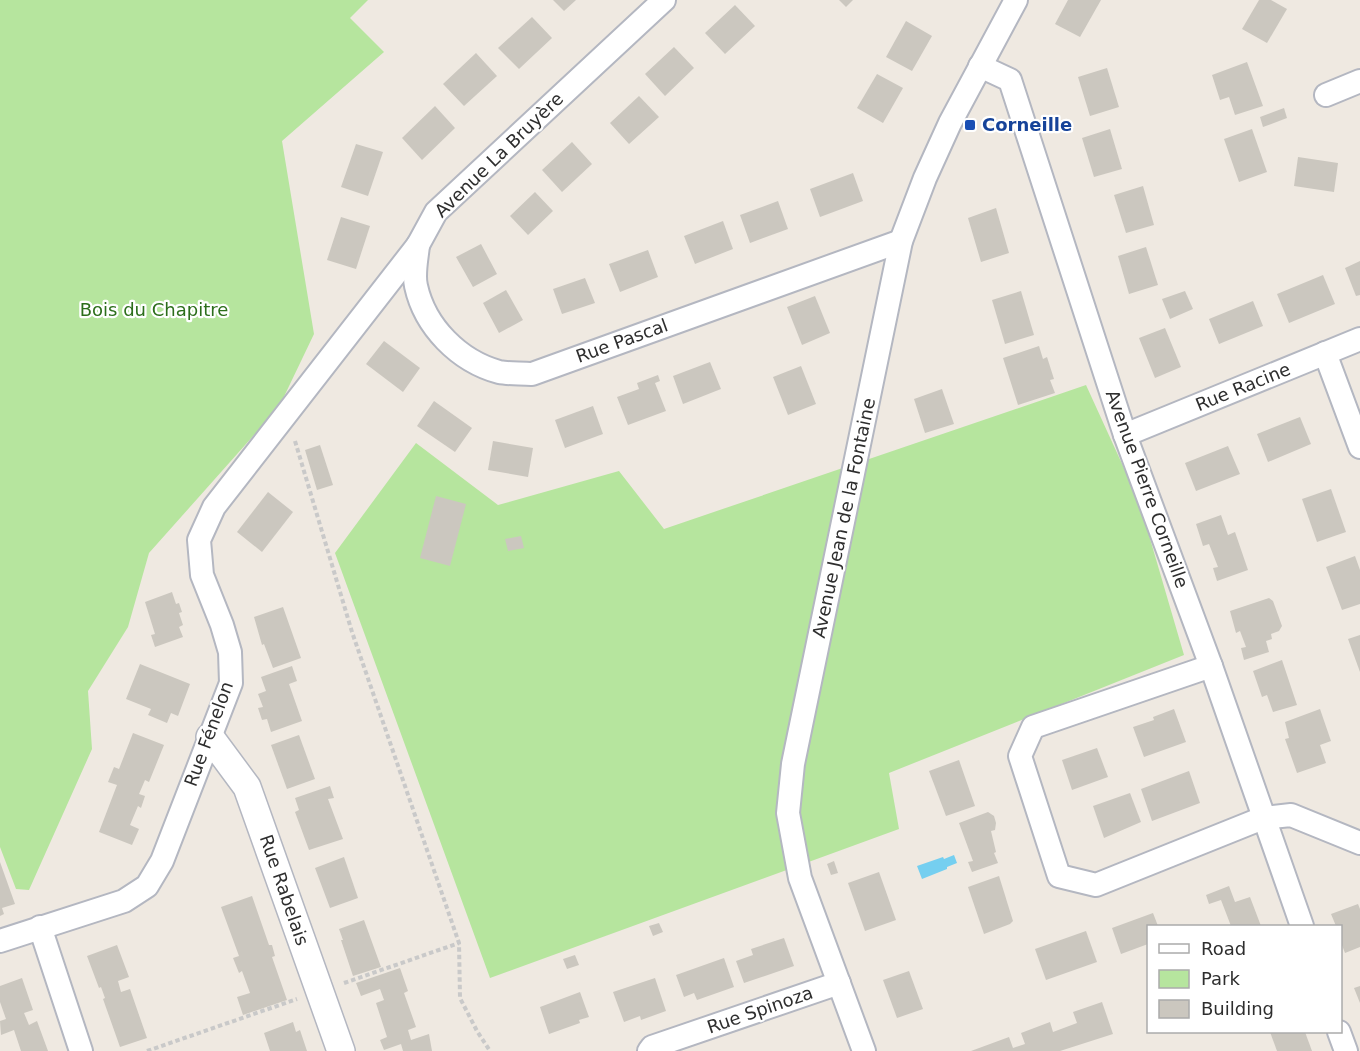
<svg xmlns="http://www.w3.org/2000/svg" width="1360" height="1051" font-family="'DejaVu Sans',sans-serif">
<style>
.green{fill:#b6e59e}
.water{fill:#75cff0}
.building{fill:#cbc7bf}
.lines{fill:none;stroke-linecap:round;stroke-linejoin:round}
.minor-casing{stroke:#b4b7c1;stroke-width:26}
.tertiary-casing{stroke:#b4b7c1;stroke-width:30}
.path{stroke:#c9c9c9;stroke-width:4;stroke-dasharray:4.5 3;stroke-linecap:butt}
.minor{stroke:#fff;stroke-width:22}
.tertiary{stroke:#fff;stroke-width:27}
.transit-dot{fill:#1a4fb4;stroke:#fff;stroke-width:2}
.labels{text-anchor:middle;stroke-width:4.5;stroke-linejoin:round;paint-order:stroke}
.transit-label{font-size:18px;font-weight:bold;fill:#164399;stroke:#fff;text-anchor:start}
.street-label{font-size:18px;fill:#2e2e2e;stroke:#fff}
.park-label{font-size:18px;fill:#2c6e1b;stroke:#fff}
</style>
<rect width="100%" height="100%" fill="#efe9e1"/>
<g class="green">
<path d="M0,0H368L350,18L384,52L282,141L314,334L279,407L149,553L128,627L88,691L92,749L29,890L16,889L0,847Z"/>
<path d="M1086,385L1139,501L1184,655L889,773L899,829L490,978L335,553L416,443L498,505L619,471L664,529Z"/>
</g>
<path class="water" d="M954,855L957,863L947,867V869L922,879L917,866L943,857L944,859Z"/>
<g class="building">
<path d="M553,0H576L564,11Z"/>
<path d="M839,0H853L846,7Z"/>
<path d="M1068,0H1101L1080,37L1055,24Z"/>
<path d="M1259,0H1271L1287,9L1267,43L1242,29Z"/>
<path d="M735,5L755,26L725,54L705,33Z"/>
<path d="M532,17L552,38L519,69L498,48Z"/>
<path d="M906,21L932,36L912,71L886,57Z"/>
<path d="M674,47L694,68L665,96L645,74Z"/>
<path d="M476,53L497,76L464,106L443,84Z"/>
<path d="M1247,62L1263,106L1235,115L1229,97L1220,100L1212,75Z"/>
<path d="M1107,68L1119,107L1090,116L1078,77Z"/>
<path d="M877,74L903,88L883,123L857,108Z"/>
<path d="M639,96L659,117L629,144L610,123Z"/>
<path d="M435,106L455,128L422,160L402,138Z"/>
<path d="M1284,108L1287,118L1263,127L1260,117Z"/>
<path d="M1110,129L1122,169L1094,177L1082,138Z"/>
<path d="M1252,129L1267,172L1239,182L1224,139Z"/>
<path d="M572,142L592,164L562,192L542,170Z"/>
<path d="M356,144L383,152L368,196L341,187Z"/>
<path d="M1298,157L1338,163L1334,192L1294,186Z"/>
<path d="M853,173L863,201L820,217L810,189Z"/>
<path d="M1143,186L1154,225L1126,233L1114,195Z"/>
<path d="M535,192L553,211L528,235L510,216Z"/>
<path d="M778,201L788,229L750,243L740,215Z"/>
<path d="M996,208L1009,253L981,262L968,218Z"/>
<path d="M341,217L370,226L356,269L327,260Z"/>
<path d="M723,221L733,249L695,264L684,236Z"/>
<path d="M481,244L497,274L473,287L456,257Z"/>
<path d="M1146,247L1158,285L1129,294L1118,256Z"/>
<path d="M648,250L658,277L620,292L609,264Z"/>
<path d="M1360,261V295L1356,296L1345,268Z"/>
<path d="M1323,275L1335,304L1289,323L1277,294Z"/>
<path d="M585,278L595,303L562,314L553,289Z"/>
<path d="M506,290L523,320L499,333L483,303Z"/>
<path d="M1021,291L1034,335L1005,344L992,300Z"/>
<path d="M1185,291L1193,309L1170,319L1162,299Z"/>
<path d="M815,296L830,333L802,345L787,307Z"/>
<path d="M1253,301L1263,326L1219,344L1209,319Z"/>
<path d="M1165,328L1181,367L1155,378L1139,338Z"/>
<path d="M384,341L420,368L403,392L366,364Z"/>
<path d="M1039,346L1043,359L1047,357L1054,379L1050,380L1055,393L1018,405L1003,358Z"/>
<path d="M710,362L721,389L683,404L673,376Z"/>
<path d="M801,366L816,404L788,415L773,377Z"/>
<path d="M658,375L660,381L655,383L666,411L628,425L617,397L639,389L637,383Z"/>
<path d="M942,389L954,424L925,433L914,399Z"/>
<path d="M434,401L472,428L455,452L417,426Z"/>
<path d="M593,406L603,434L565,448L555,420Z"/>
<path d="M1300,417L1311,444L1268,462L1257,434Z"/>
<path d="M493,441L533,448L528,477L488,470Z"/>
<path d="M320,445L333,485L317,490L305,450Z"/>
<path d="M1228,446L1240,474L1196,491L1185,463Z"/>
<path d="M1331,489L1346,532L1317,542L1302,499Z"/>
<path d="M268,492L293,512L262,552L237,532Z"/>
<path d="M436,496L466,504L450,566L420,558Z"/>
<path d="M1221,515L1228,535L1235,532L1248,570L1217,581L1213,568L1218,567L1209,544L1203,546L1196,524Z"/>
<path d="M521,536L524,548L508,551L505,539Z"/>
<path d="M1355,556L1360,570V604L1342,610L1326,567Z"/>
<path d="M172,592L176,604L179,603L182,612L179,613L183,625L179,627L183,637L155,647L151,635L155,634L145,602Z"/>
<path d="M1269,598L1273,601L1282,626L1279,631L1271,634L1272,639L1266,641L1269,652L1244,660L1241,648L1246,647L1240,631L1236,633L1230,611Z"/>
<path d="M283,607L301,658L273,668L264,644L262,645L254,617Z"/>
<path d="M1360,635V672L1348,639Z"/>
<path d="M1282,660L1297,705L1273,712L1267,695L1262,697L1253,671Z"/>
<path d="M140,664L190,684L178,716L171,713L167,723L148,715L151,709L126,699Z"/>
<path d="M292,666L297,681L289,684L302,721L271,732L267,719L262,720L258,708L263,707L258,694L266,691L261,677Z"/>
<path d="M1174,709L1186,742L1144,757L1133,727L1154,720L1153,717Z"/>
<path d="M1320,709L1331,741L1320,745L1326,763L1297,773L1285,739L1289,738L1285,722Z"/>
<path d="M133,733L164,745L149,782L145,780L139,794L145,796L141,808L138,806L130,825L139,829L132,845L99,832L117,785L108,782L114,767L119,769Z"/>
<path d="M299,735L315,779L287,789L271,745Z"/>
<path d="M1097,748L1108,777L1072,790L1062,760Z"/>
<path d="M959,760L975,806L946,816L929,771Z"/>
<path d="M1189,771L1200,803L1152,821L1141,789Z"/>
<path d="M330,786L334,798L328,799L343,839L309,850L295,812L299,810L295,798Z"/>
<path d="M1130,793L1141,822L1104,838L1093,806Z"/>
<path d="M988,812L994,816L996,823L995,830L991,831L996,852L994,853L998,863L972,872L968,862L973,861L959,823Z"/>
<path d="M344,857L358,898L330,908L315,868Z"/>
<path d="M834,861L838,873L831,875L827,864Z"/>
<path d="M0,862L15,904L2,908L4,914L0,916Z"/>
<path d="M879,872L896,920L865,931L848,883Z"/>
<path d="M999,876L1013,921L1010,924L984,934L968,887Z"/>
<path d="M1229,886L1235,902L1250,897L1261,926H1231L1221,900L1209,904L1206,895Z"/>
<path d="M252,896L269,945H272L275,956L272,957L287,1000L243,1015L237,997L250,993L242,971L239,973L233,958L239,956L221,907Z"/>
<path d="M1358,904L1360,909V947L1345,953L1340,940V926H1336L1331,914Z"/>
<path d="M1153,913L1158,926H1148V944L1121,954L1112,928Z"/>
<path d="M364,920L381,967L353,976L341,940H343L339,929Z"/>
<path d="M659,923L663,932L653,936L649,926Z"/>
<path d="M1086,931L1097,962L1046,980L1035,949Z"/>
<path d="M784,938L794,966L744,983L736,961L753,955L751,949Z"/>
<path d="M117,945L129,977L118,981L121,992L130,989L147,1038L120,1047L103,999L105,998L101,987L99,988L87,956Z"/>
<path d="M575,955L579,965L567,969L563,959Z"/>
<path d="M724,958L734,987L697,1000L694,993L684,997L676,975Z"/>
<path d="M400,968L408,991L404,993L416,1027L408,1030L411,1040L429,1034L432,1051H403L401,1044L384,1050L380,1040L387,1037L376,1003L384,1000L380,989L361,996L356,983Z"/>
<path d="M909,971L923,1009L897,1018L883,980Z"/>
<path d="M22,978L33,1010L24,1013L29,1025L37,1021L48,1051H21L14,1030L1,1035L0,1021L6,1019L0,1002V986Z"/>
<path d="M655,978L666,1011L641,1020L640,1016L624,1022L613,992Z"/>
<path d="M1360,986V1003L1354,988Z"/>
<path d="M580,992L589,1017L579,1020L580,1023L549,1034L540,1007Z"/>
<path d="M1102,1002L1113,1034L1060,1051H971L1009,1037L1013,1048L1025,1044L1021,1033L1050,1022L1053,1032L1077,1023L1073,1012Z"/>
<path d="M293,1022L296,1032L300,1030L307,1051H270L264,1033Z"/>
<path d="M1270,1032H1305L1312,1051H1277Z"/>
</g>
<g class="lines">
<g class="minor-casing">
<g id="minor">
<path d="M980,66L1010,80L1125,435L1211,666L1302,926"/>
<path d="M1326,95L1360,81"/>
<path d="M418,245C417,257 413,274 416,286C425,327 459,361 499,372C509,374 521,373 532,374L901,241"/>
<path d="M1325,353L1360,447"/>
<path d="M1125,435L1360,339"/>
<path d="M1211,666L1033,727L1020,756L1059,876L1096,885L1263,818L1291,815L1360,843"/>
<path d="M40,927L81,1051"/>
<path d="M0,941L124,901L147,886L162,861L231,683L230,652L222,625L202,575L199,540L214,507L418,245L436,212L664,0"/>
<path d="M1339,1032L1346,1051"/>
<path d="M649,1051L652,1047L839,983"/>
<path d="M864,1051L800,878L788,813L793,764L901,241L925,178L950,123L1016,0"/>
</g>
</g>
<g class="tertiary-casing">
<path id="tertiary" d="M210,737L247,787L341,1051"/>
</g>
<g class="path">
<path d="M295,441L352,632L459,943L460,998L477,1031L490,1051"/>
<path d="M344,983L459,943"/>
<path d="M147,1051L297,999"/>
</g>
<use href="#minor" class="minor"/>
<use href="#tertiary" class="tertiary"/>
</g>
<rect class="transit-dot" x="964" y="119" width="12" height="12" rx="3"/>
<g class="labels">
<g class="transit-label">
<text x="982" y="131">Corneille</text>
</g>
<g class="street-label">
<text transform="translate(499 155) rotate(-44)" y="6">Avenue La Bruyère</text>
<text transform="translate(622 341) rotate(-20)" y="6">Rue Pascal</text>
<text transform="translate(1243 387) rotate(-22)" y="6">Rue Racine</text>
<text transform="translate(1147 489) rotate(70)" y="6">Avenue Pierre Corneille</text>
<text transform="translate(844 518) rotate(-78)" y="6">Avenue Jean de la Fontaine</text>
<text transform="translate(209 734) rotate(-70)" y="6">Rue Fénelon</text>
<text transform="translate(284 890) rotate(71)" y="6">Rue Rabelais</text>
<text transform="translate(760 1010) rotate(-19)" y="6">Rue Spinoza</text>
</g>
<g class="park-label">
<text x="154" y="316">Bois du Chapitre</text>
</g>
</g>
<rect x="1147" y="925" width="195" height="108" fill="#ffffff" stroke="#ababab" stroke-width="1.5"/>
<rect x="1159" y="944" width="30" height="9" fill="#ffffff" stroke="#ababab" stroke-width="1.5"/>
<text x="1201" y="955" font-size="18" fill="#2e2e2e">Road</text>
<rect x="1159" y="970" width="30" height="18" fill="#b6e59e" stroke="#ababab" stroke-width="1.5"/>
<text x="1201" y="985" font-size="18" fill="#2e2e2e">Park</text>
<rect x="1159" y="1000" width="30" height="18" fill="#cbc7bf" stroke="#ababab" stroke-width="1.5"/>
<text x="1201" y="1015" font-size="18" fill="#2e2e2e">Building</text>
</svg>
